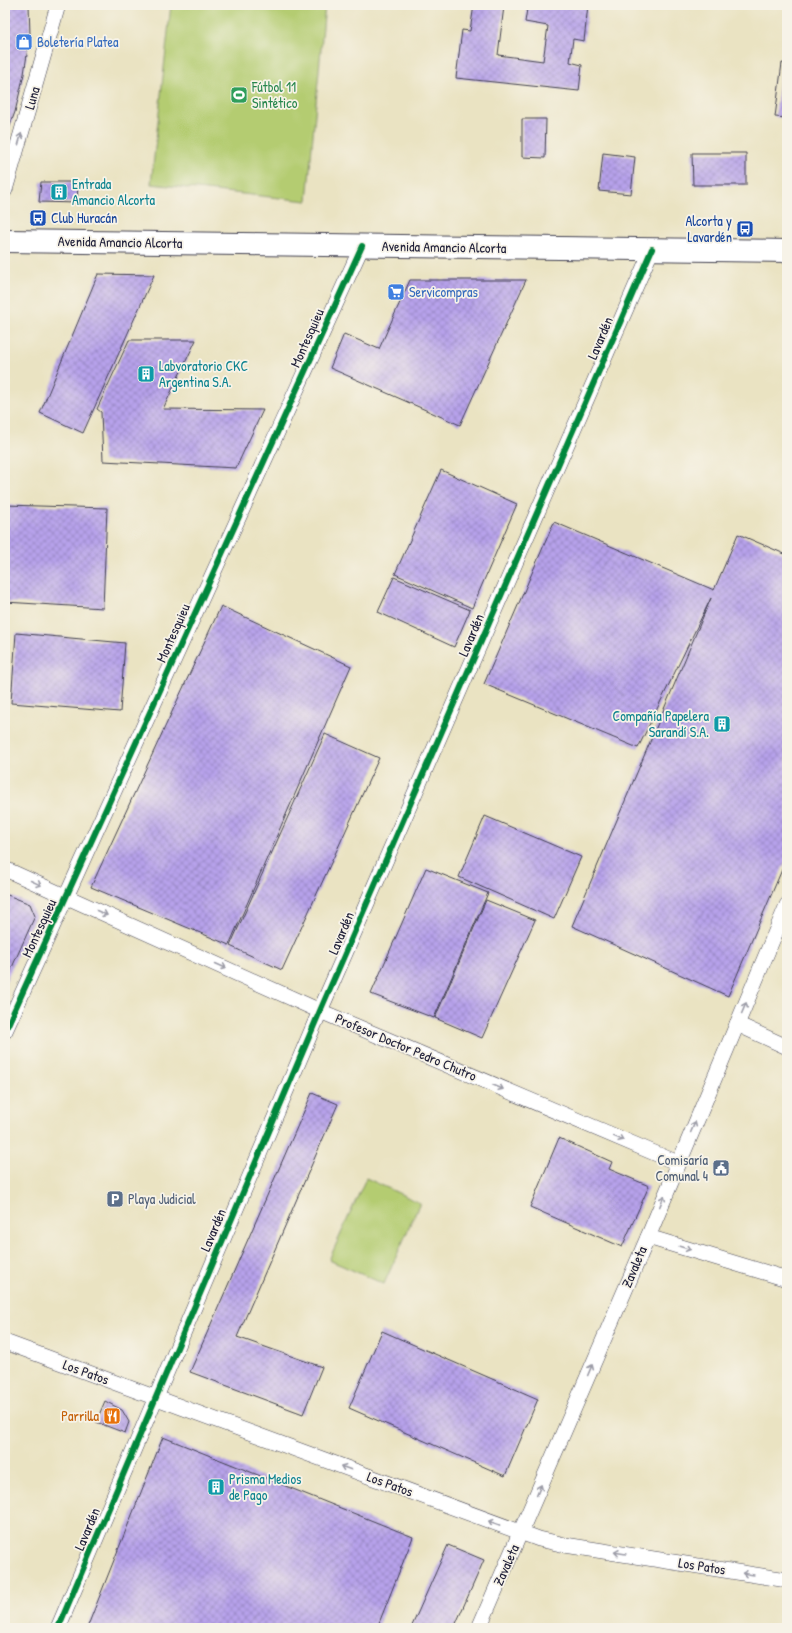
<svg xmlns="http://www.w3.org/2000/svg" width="792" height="1633" font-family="'Patrick Hand',sans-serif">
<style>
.pitch{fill:#b4cc71;stroke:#6b7756}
.building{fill:url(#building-cross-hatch);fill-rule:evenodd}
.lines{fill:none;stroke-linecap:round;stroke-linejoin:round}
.street-casing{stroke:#403f4f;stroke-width:16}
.secondary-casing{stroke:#403f4f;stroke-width:24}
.street{stroke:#fff;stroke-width:15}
.secondary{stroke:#fff;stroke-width:22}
.cycleway-casing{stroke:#f7f3e8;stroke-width:8}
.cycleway{stroke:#00873e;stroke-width:6}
.oneway{stroke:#9c9ca7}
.labels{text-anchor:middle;stroke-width:3.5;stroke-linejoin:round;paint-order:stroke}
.shop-label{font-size:14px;fill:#366cbe;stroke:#f7f3e8;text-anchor:start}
.leisure-label{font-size:14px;fill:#27864d;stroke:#f7f3e8;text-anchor:start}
.street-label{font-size:14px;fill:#22223b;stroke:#f7f3e8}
.culture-label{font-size:14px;fill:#0d838f;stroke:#f7f3e8;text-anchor:start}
.transit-label{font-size:14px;fill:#164399;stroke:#f7f3e8;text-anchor:start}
.service-label{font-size:14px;fill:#4e5e75;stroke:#f7f3e8;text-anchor:end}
.food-label{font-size:14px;fill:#c56008;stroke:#f7f3e8;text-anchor:end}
</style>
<defs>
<pattern id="building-cross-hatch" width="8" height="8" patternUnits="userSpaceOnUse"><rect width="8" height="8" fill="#b7a2eb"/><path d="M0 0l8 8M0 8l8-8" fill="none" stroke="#9484c0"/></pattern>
</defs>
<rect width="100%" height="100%" fill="#f7f3e8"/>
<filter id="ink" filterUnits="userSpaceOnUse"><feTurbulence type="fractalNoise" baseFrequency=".025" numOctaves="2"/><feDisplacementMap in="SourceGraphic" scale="8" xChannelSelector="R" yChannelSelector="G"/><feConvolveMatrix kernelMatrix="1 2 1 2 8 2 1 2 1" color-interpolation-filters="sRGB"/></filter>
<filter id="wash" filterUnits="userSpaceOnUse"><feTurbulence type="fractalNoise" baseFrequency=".012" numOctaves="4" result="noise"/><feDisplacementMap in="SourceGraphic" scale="16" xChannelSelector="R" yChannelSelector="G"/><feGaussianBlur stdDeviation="0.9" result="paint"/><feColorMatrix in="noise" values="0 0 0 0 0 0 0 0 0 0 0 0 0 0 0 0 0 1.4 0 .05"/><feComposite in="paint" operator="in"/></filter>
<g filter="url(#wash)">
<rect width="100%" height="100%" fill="#eae3c2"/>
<g class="pitch">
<path d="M171,5H325L307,201L151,184Z"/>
<path d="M366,1178L420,1203L384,1284L329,1260Z"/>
</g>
<g id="blocks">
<g class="building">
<path d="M5,5H29L30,35L24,74L15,112L5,139Z"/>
<path d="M474,5H588L584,41L573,39L570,62L582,65L579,91L456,78L462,30L470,31ZM504,6L527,9L525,22L548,26L543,61L498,55Z"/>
<path d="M782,63L787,64V118L775,117Z"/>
<path d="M522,119H546L545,158L522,157Z"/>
<path d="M603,153L635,157L631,194L599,191Z"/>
<path d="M692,153H746V185H693Z"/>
<path d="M41,182H78L77,203L39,202Z"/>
<path d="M98,274L154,275L83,433L40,413Z"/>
<path d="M410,280H526L460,425L330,368L344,334L379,349Z"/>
<path d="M129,340H196L163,409L263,410L236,468L103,461L101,412L97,409Z"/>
<path d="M441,470L517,504L472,608L395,574Z"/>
<path d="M5,505L107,508L103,608L5,602Z"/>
<path d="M554,522L714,590L738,534L787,555V858L728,996L572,926L711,598L638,748L484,684Z"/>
<path d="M394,577L470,610L454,647L378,612Z"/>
<path d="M221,606L351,666L229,945L91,887Z"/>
<path d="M16,633L125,643L120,712L11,703Z"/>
<path d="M325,734L379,758L282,970L230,946Z"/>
<path d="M485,816L581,857L554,919L459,877Z"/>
<path d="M426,868L488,893L434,1018L371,994Z"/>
<path d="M5,894L30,904L35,916L5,983Z"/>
<path d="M486,900L535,920L482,1038L435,1018Z"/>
<path d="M312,1093L338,1104L237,1337L322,1367L303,1414L190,1372Z"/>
<path d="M559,1138L612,1162L609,1169L649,1186L622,1247L530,1207Z"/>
<path d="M382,1331L538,1399L505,1476L349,1408Z"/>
<path d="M105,1401L122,1410L129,1422L125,1433L96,1422Z"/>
<path d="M163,1437L413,1537L377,1628H87Z"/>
<path d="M448,1545L484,1560L454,1628H411Z"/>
</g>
</g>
</g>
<g filter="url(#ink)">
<use href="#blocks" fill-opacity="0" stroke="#403f4f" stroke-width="1"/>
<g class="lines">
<g class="street-casing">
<g id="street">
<path d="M5,190L58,5"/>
<path d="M5,869L320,1011L678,1163"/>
<path d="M737,1024L787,1047"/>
<path d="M5,1031L362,246"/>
<path d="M648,1237L787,1279"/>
<path d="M5,1342L539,1539L565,1545L787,1580"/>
<path d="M58,1628L320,1011L652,249"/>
<path d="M479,1628L648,1237L787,905"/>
</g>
</g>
<g class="secondary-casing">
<path id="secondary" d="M5,241L787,251"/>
</g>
<use href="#street" class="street"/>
<use href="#secondary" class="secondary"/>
<g class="cycleway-casing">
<g id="cycleway">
<path d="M5,1031L362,246"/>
<path d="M58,1628L320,1011L652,249"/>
</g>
</g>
<use href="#cycleway" class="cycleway"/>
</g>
<defs><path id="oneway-shaft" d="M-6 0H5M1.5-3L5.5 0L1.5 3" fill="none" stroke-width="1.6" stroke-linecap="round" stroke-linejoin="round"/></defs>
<g class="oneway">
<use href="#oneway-shaft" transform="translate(20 139) rotate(-74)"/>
<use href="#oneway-shaft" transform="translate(36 883) rotate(25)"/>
<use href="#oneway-shaft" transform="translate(102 913) rotate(24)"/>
<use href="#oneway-shaft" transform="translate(221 966) rotate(24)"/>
<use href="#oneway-shaft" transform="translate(744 1008) rotate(-67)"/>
<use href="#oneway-shaft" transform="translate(498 1087) rotate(23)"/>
<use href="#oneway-shaft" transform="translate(693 1127) rotate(-67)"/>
<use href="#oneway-shaft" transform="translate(618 1138) rotate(23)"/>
<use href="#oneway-shaft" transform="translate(662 1201) rotate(-68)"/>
<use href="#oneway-shaft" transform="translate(685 1248) rotate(17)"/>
<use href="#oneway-shaft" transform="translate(590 1370) rotate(-67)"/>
<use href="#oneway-shaft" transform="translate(346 1468) rotate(-160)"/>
<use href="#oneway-shaft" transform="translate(539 1490) rotate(-67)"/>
<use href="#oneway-shaft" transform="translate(494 1523) rotate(-160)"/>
<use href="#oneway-shaft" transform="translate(620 1553) rotate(-171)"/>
<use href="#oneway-shaft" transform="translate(748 1574) rotate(-171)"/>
</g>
</g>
<defs>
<g id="shop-square" transform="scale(0.9)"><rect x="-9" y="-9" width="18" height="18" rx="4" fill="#3f7fe0" stroke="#f7f3e8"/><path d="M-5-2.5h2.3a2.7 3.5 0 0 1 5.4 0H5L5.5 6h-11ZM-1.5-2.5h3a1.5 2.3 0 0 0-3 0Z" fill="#fff"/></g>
<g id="stadium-square" transform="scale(0.9)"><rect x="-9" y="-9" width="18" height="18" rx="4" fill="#2e9e5b" stroke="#f7f3e8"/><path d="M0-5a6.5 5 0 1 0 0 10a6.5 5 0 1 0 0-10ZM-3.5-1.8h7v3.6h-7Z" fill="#fff"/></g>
<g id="building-square" transform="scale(0.9)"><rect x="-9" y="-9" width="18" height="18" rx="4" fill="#0f9aa8" stroke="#f7f3e8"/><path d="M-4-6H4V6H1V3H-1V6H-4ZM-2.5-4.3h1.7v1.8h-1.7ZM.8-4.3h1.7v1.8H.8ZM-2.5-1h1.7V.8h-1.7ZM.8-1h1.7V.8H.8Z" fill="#fff"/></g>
<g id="bus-square" transform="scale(0.9)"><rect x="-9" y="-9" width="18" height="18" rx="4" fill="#1a4fb4" stroke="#f7f3e8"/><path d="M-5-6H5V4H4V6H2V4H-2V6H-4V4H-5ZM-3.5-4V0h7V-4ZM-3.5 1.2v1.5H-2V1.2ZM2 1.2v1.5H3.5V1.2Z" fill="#fff"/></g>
<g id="supermarket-square" transform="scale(0.9)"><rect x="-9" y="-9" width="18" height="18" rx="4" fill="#3f7fe0" stroke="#f7f3e8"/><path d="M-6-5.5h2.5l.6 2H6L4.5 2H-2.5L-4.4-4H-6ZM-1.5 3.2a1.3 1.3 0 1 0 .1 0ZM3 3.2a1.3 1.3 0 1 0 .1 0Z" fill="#fff"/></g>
<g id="civic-square" transform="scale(0.9)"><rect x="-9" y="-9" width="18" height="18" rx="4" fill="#5c6f8a" stroke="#f7f3e8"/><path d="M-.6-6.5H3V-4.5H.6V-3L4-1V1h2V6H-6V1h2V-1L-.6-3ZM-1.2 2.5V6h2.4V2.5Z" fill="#fff"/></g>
<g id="parking-square" transform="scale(0.9)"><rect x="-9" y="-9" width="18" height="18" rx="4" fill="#5c6f8a" stroke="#f7f3e8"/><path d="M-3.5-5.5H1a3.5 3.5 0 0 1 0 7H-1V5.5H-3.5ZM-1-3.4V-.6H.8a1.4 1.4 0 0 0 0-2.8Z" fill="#fff"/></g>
<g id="restaurant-square" transform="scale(0.9)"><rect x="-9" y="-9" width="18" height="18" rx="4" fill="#e8710a" stroke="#f7f3e8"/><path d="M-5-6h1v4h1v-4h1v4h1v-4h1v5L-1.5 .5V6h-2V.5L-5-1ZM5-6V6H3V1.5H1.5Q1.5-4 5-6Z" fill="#fff"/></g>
</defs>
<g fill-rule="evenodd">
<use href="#shop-square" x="24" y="42"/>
<use href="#stadium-square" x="239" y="95"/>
<use href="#building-square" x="59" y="192"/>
<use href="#bus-square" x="38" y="218"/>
<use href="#bus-square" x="745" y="229"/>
<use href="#supermarket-square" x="396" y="292"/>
<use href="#building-square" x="146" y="374"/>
<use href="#building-square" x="722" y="724"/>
<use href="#civic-square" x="721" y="1168"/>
<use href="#parking-square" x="115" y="1199"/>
<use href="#restaurant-square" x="112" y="1416"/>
<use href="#building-square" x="216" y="1487"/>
</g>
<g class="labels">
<g class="shop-label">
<text x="37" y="47">Boletería Platea</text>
<text x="409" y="297">Servicompras</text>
</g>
<g class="leisure-label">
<text x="252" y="92">Fútbol 11<tspan x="252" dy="16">Sintético</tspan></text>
</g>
<g class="street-label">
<text transform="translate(32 98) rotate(-74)" y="5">Luna</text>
<text transform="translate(120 242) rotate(1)" y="5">Avenida Amancio Alcorta</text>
<text transform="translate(444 247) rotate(1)" y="5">Avenida Amancio Alcorta</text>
<text transform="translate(307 338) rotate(-66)" y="5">Montesquieu</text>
<text transform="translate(600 338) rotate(-67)" y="5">Lavardén</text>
<text transform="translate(173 633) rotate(-66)" y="5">Montesquieu</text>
<text transform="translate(471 635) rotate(-67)" y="5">Lavardén</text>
<text transform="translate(39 928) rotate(-65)" y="5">Montesquieu</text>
<text transform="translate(341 933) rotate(-67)" y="5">Lavardén</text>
<text transform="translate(406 1047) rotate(23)" y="5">Profesor Doctor Pedro Chutro</text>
<text transform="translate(213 1230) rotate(-67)" y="5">Lavardén</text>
<text transform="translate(634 1267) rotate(-67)" y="5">Zavaleta</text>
<text transform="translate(86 1372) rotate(20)" y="5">Los Patos</text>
<text transform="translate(390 1484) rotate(20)" y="5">Los Patos</text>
<text transform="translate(87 1529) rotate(-67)" y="5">Lavardén</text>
<text transform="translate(506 1565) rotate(-66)" y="5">Zavaleta</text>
<text transform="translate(702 1566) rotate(9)" y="5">Los Patos</text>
</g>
<g class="culture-label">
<text x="72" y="189">Entrada<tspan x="72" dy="16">Amancio Alcorta</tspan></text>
<text x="159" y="371">Labvoratorio CKC<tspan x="159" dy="16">Argentina S.A.</tspan></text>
<text x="709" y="721" text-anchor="end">Compañía Papelera<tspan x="709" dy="16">Sarandí S.A.</tspan></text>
<text x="229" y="1484">Prisma Medios<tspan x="229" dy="16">de Pago</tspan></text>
</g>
<g class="transit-label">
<text x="51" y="223">Club Huracán</text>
<text x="732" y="226" text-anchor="end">Alcorta y<tspan x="732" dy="16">Lavardén</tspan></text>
</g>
<g class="service-label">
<text x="708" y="1165">Comisaría<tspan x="708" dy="16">Comunal 4</tspan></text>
<text x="128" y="1204" text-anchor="start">Playa Judicial</text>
</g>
<g class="food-label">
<text x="99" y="1421">Parrilla</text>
</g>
</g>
<rect width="792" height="1633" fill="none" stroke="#f7f3e8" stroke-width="20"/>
</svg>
